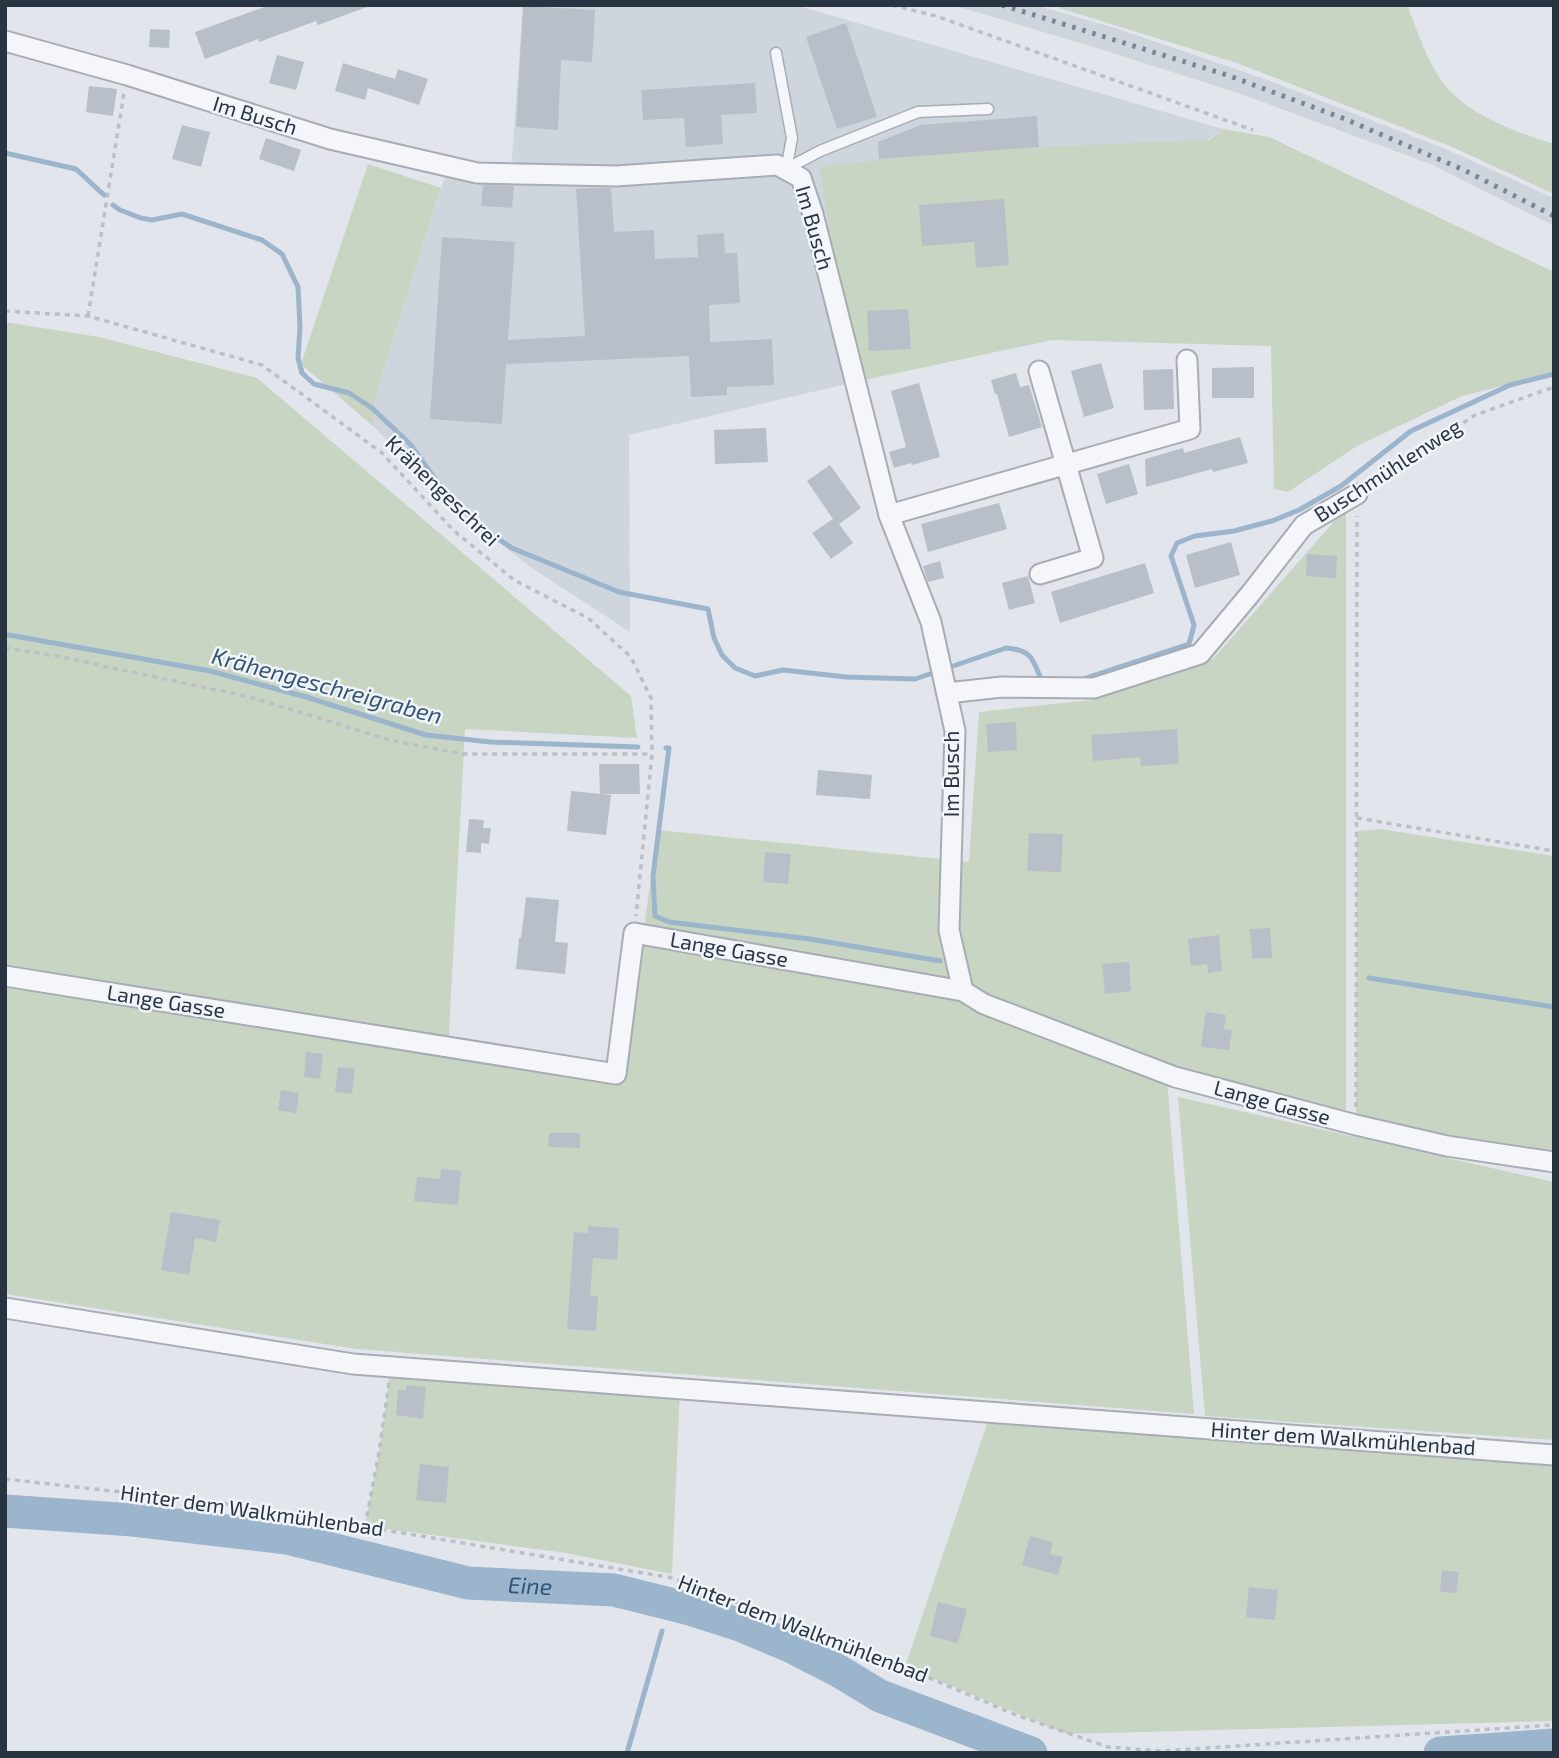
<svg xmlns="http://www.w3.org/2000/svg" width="1559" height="1758" font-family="'Exo 2',sans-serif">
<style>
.built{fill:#cfd5dd}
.green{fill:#c8d5c2}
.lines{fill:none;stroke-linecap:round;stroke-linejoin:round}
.stream{stroke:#9bb5cc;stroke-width:5}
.river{stroke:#9bb5cc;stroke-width:33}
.building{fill:#b8bfc8}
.service-casing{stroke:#a7acb5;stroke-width:13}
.minor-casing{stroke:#a7acb5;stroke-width:23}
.path{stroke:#bcc0c6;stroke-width:3.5;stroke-dasharray:5 5;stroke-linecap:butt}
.service{stroke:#f5f6f9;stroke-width:10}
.minor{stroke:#f5f6f9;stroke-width:19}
.rail{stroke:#7a8595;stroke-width:5;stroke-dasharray:3.5 7;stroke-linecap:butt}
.labels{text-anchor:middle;stroke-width:5;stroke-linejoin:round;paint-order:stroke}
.street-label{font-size:21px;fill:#293443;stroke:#f1f4f8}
.water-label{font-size:23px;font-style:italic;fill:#315479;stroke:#f1f4f8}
</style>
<rect width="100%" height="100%" fill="#e2e5eb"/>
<g class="built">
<path d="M523,5H795L1223,129L855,382L629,435L630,632L529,566L445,499L374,427L376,394L448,167L517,174L512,159Z"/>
<path d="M953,5H1035L1115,28L1265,79L1448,150L1554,198V226L1433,165L1238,93L1100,49Z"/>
</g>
<g class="green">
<path d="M1064,5H1407C1417,30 1426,58 1441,80C1463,113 1517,133 1554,144V194L1450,146L1237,63L1059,8Z"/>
<path d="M1223,129L1269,137L1554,272V373L1462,396L1357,446L1288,492L1274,489L1271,346L1052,340L855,382L819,167C949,149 1079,145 1209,140Z"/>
<path d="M368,164L441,188L376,394L374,427L301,364Z"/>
<path d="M5,322L99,337L257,378L631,696L637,738L465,729L448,1052L622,1079L658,830L969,862L979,712L1091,700L1213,659L1346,508V1113L1166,1067L1194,1414L357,1349L5,1294Z"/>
<path d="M1380,829L1554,856V1162L1356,1125L1357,831Z"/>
<path d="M1178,1097L1554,1182V1440L1205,1416Z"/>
<path d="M391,1367L680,1389L672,1574L566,1553L365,1526L378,1458Z"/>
<path d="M991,1412L1554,1455V1721L1067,1734L905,1667Z"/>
</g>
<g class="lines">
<g class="stream">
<path d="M5,153L76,169L104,195"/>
<path d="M113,205L120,210L141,218L152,220L182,214L262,240L282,254L298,287L300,327L298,358L302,373L314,384L349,393L372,408L410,444L438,483L479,526L512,548L619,592L708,609L714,638L722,655L735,668L755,676L783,670L846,677L915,679L1006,648C1034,650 1033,661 1043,684"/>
<path d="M9,635L210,671L306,697L426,735L490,742L638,747"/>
<path d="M1083,679L1189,644L1194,625L1171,556L1177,543L1195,536L1234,531L1272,521L1299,510L1341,486L1411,431L1510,385L1554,374"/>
<path d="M666,748H669L653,876L655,916L669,922L810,939L940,961"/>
<path d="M1369,978L1554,1007"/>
<path d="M627,1753L662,1631"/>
</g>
<g class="river">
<path id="s1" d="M5,1511L133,1520L287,1538L468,1583L614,1590L690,1609L740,1625L790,1646L837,1670L880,1696L1031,1753"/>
<path d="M1440,1753L1554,1745"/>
</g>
</g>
<g class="building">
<path d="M270,5H367V7L318,25L316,21L259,42L258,39L205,59L195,32Z"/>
<path d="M523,6L595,10L592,62L561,60L558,130L516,127Z"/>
<path d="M846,23L877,117L837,129L806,37Z"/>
<path d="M150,29L170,30L169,48L149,47Z"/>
<path d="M277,55L304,62L296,90L269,83Z"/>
<path d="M343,63L395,79L398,69L428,79L419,105L368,88L365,100L335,91Z"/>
<path d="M755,83L757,113L721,115L723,144L686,147L684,118L643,120L641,90Z"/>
<path d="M89,86L117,89L113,116L86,112Z"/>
<path d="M1037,116L1039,147L879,159L878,142L921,125Z"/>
<path d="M182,125L210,132L201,167L172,159Z"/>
<path d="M266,138L301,150L294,171L259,159Z"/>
<path d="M483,185L514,186L512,208L481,206Z"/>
<path d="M592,188H611L614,232L654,230L655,259L698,257L697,235L724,233L725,253H737L740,303L709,305L710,342L772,339L774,385L727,387V395L691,397L689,356L506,364L502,424L430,419L442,237L515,242L508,340L585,336L576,189Z"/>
<path d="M1004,199L1009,265L976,268L974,242L922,246L919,205Z"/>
<path d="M908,309L911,349L869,351L867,311Z"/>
<path d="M1101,363L1114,408L1084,417L1071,371Z"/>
<path d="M1254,367V398H1212V368Z"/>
<path d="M1173,369L1174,409L1144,410L1143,370Z"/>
<path d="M1016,373L1020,387L1029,385L1042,427L1009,437L997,394H995L991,380Z"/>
<path d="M919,383L940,457L912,465L911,463L894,468L889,452L906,447L891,391Z"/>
<path d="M766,428L768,462L715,464L714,430Z"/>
<path d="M1240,437L1248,463L1213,472L1212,469L1146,487L1145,459L1183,448L1184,453Z"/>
<path d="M1129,464L1138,494L1106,504L1097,474Z"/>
<path d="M830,465L861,508L839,524L853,543L831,559L812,533L833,519L807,481Z"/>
<path d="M999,503L1007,529L928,552L921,524Z"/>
<path d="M1231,542L1240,575L1195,588L1186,555Z"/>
<path d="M1307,554L1337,556L1336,578L1306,576Z"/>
<path d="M940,561L944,578L928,582L923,566Z"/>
<path d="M1145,563L1154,593L1060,623L1051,592Z"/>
<path d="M1028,576L1035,603L1009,610L1002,583Z"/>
<path d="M1016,722L1017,750L988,752L986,724Z"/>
<path d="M1177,729L1179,764L1141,766L1140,757L1093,761L1091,735Z"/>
<path d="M599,764H639L640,794H600Z"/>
<path d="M818,770L872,775L870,799L816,795Z"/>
<path d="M571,791L611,795L606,835L567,831Z"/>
<path d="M469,819L484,820L483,828H491L489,844L481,843V853L466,852Z"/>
<path d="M1029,833L1063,834L1061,872L1027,871Z"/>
<path d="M765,852L791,854L788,884L763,882Z"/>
<path d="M526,897L559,900L555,942L568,943L565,974L516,969L519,938H521Z"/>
<path d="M1270,928L1272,958L1252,959L1250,929Z"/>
<path d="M1219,935L1222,971L1208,973L1207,964L1191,966L1188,939Z"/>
<path d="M1129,962L1131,991L1105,994L1102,964Z"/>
<path d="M1206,1012L1226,1015L1224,1029L1232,1030L1229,1050L1201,1047Z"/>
<path d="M306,1052L323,1054L320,1079L304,1077Z"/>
<path d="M338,1067L355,1069L352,1094L335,1092Z"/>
<path d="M281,1090L299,1093L296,1113L278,1110Z"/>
<path d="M549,1133H580V1148L548,1147Z"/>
<path d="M441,1169L461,1171L458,1205L414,1201L417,1177L440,1179Z"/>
<path d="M171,1212L220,1220L216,1242L195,1238L189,1275L161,1270Z"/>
<path d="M588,1226L619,1228L617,1260L593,1258L590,1295L598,1296L596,1331L567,1329L574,1232L588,1233Z"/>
<path d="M406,1385L426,1387L423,1419L396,1415L398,1390H406Z"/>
<path d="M420,1464L449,1467L446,1503L416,1500Z"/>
<path d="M1030,1536L1053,1542L1050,1554L1063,1557L1058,1575L1022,1565Z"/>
<path d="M1442,1570L1459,1572L1456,1593L1440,1592Z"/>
<path d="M1249,1587L1278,1590L1275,1620L1246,1617Z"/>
<path d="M938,1602L967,1609L958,1643L930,1636Z"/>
</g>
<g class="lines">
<g class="service-casing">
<g id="service">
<path d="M776,53L792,138L786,170"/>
<path d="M786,169L820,151L918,112L988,109"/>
</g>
</g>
<g class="minor-casing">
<g id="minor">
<path d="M5,41L127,75L330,139L477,173L616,176L777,165L801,178L813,214L889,515L931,622L955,731L949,930L963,991"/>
<path d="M1039,371L1093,558L1040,574"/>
<path d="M889,515L1190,429L1187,360"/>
<path d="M947,693L1002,687L1094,688L1200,654L1251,593L1304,525L1357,494"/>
<path d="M5,976L616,1074L634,933L963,991L984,1004L1175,1077L1356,1125L1447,1146L1554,1162"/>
<path d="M5,1308L353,1364L1554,1455"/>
</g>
</g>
<g class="path">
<path d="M892,5L936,16L1253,130"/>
<path d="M5,311L88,316L262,365L382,453L453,530L514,580L588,618L631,657L651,698L652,754L636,916"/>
<path d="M88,316L124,93"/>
<path d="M1372,484L1475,415L1554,387"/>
<path d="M5,648L57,656L254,698L390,740L463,754H652"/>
<path d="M1357,818L1554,851"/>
<path d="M1356,1107L1357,516"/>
<path d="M5,1479L228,1504L673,1578L871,1653L1016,1715L1108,1747L1161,1751L1554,1725"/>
<path d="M365,1526L378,1458L389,1383"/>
</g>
<use href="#service" class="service"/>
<use href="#minor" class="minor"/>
<path class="rail" d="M1002,5L1227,75L1345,119L1464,170L1554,216"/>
</g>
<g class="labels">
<g class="street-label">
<text transform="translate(255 116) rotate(17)" y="7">Im Busch</text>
<text transform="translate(814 228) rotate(74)" y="7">Im Busch</text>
<text transform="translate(1388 471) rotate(-33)" y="7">Buschmühlenweg</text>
<text transform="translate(442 491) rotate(44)" y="7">Krähengeschrei</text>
<text transform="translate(952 774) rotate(-90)" y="7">Im Busch</text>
<text transform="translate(729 950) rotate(10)" y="7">Lange Gasse</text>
<text transform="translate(166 1002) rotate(9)" y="7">Lange Gasse</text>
<text transform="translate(1272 1103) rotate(15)" y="7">Lange Gasse</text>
<text transform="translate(1343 1439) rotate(4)" y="7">Hinter dem Walkmühlenbad</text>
<text transform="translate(252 1511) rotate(8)" y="7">Hinter dem Walkmühlenbad</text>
<text transform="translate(803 1629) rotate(21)" y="7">Hinter dem Walkmühlenbad</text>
</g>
<g class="water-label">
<text transform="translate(327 686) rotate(15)" y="8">Krähengeschreigraben</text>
<text dy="8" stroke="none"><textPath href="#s1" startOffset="532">Eine</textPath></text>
</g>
</g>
<rect width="1559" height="1758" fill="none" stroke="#293443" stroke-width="14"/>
</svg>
